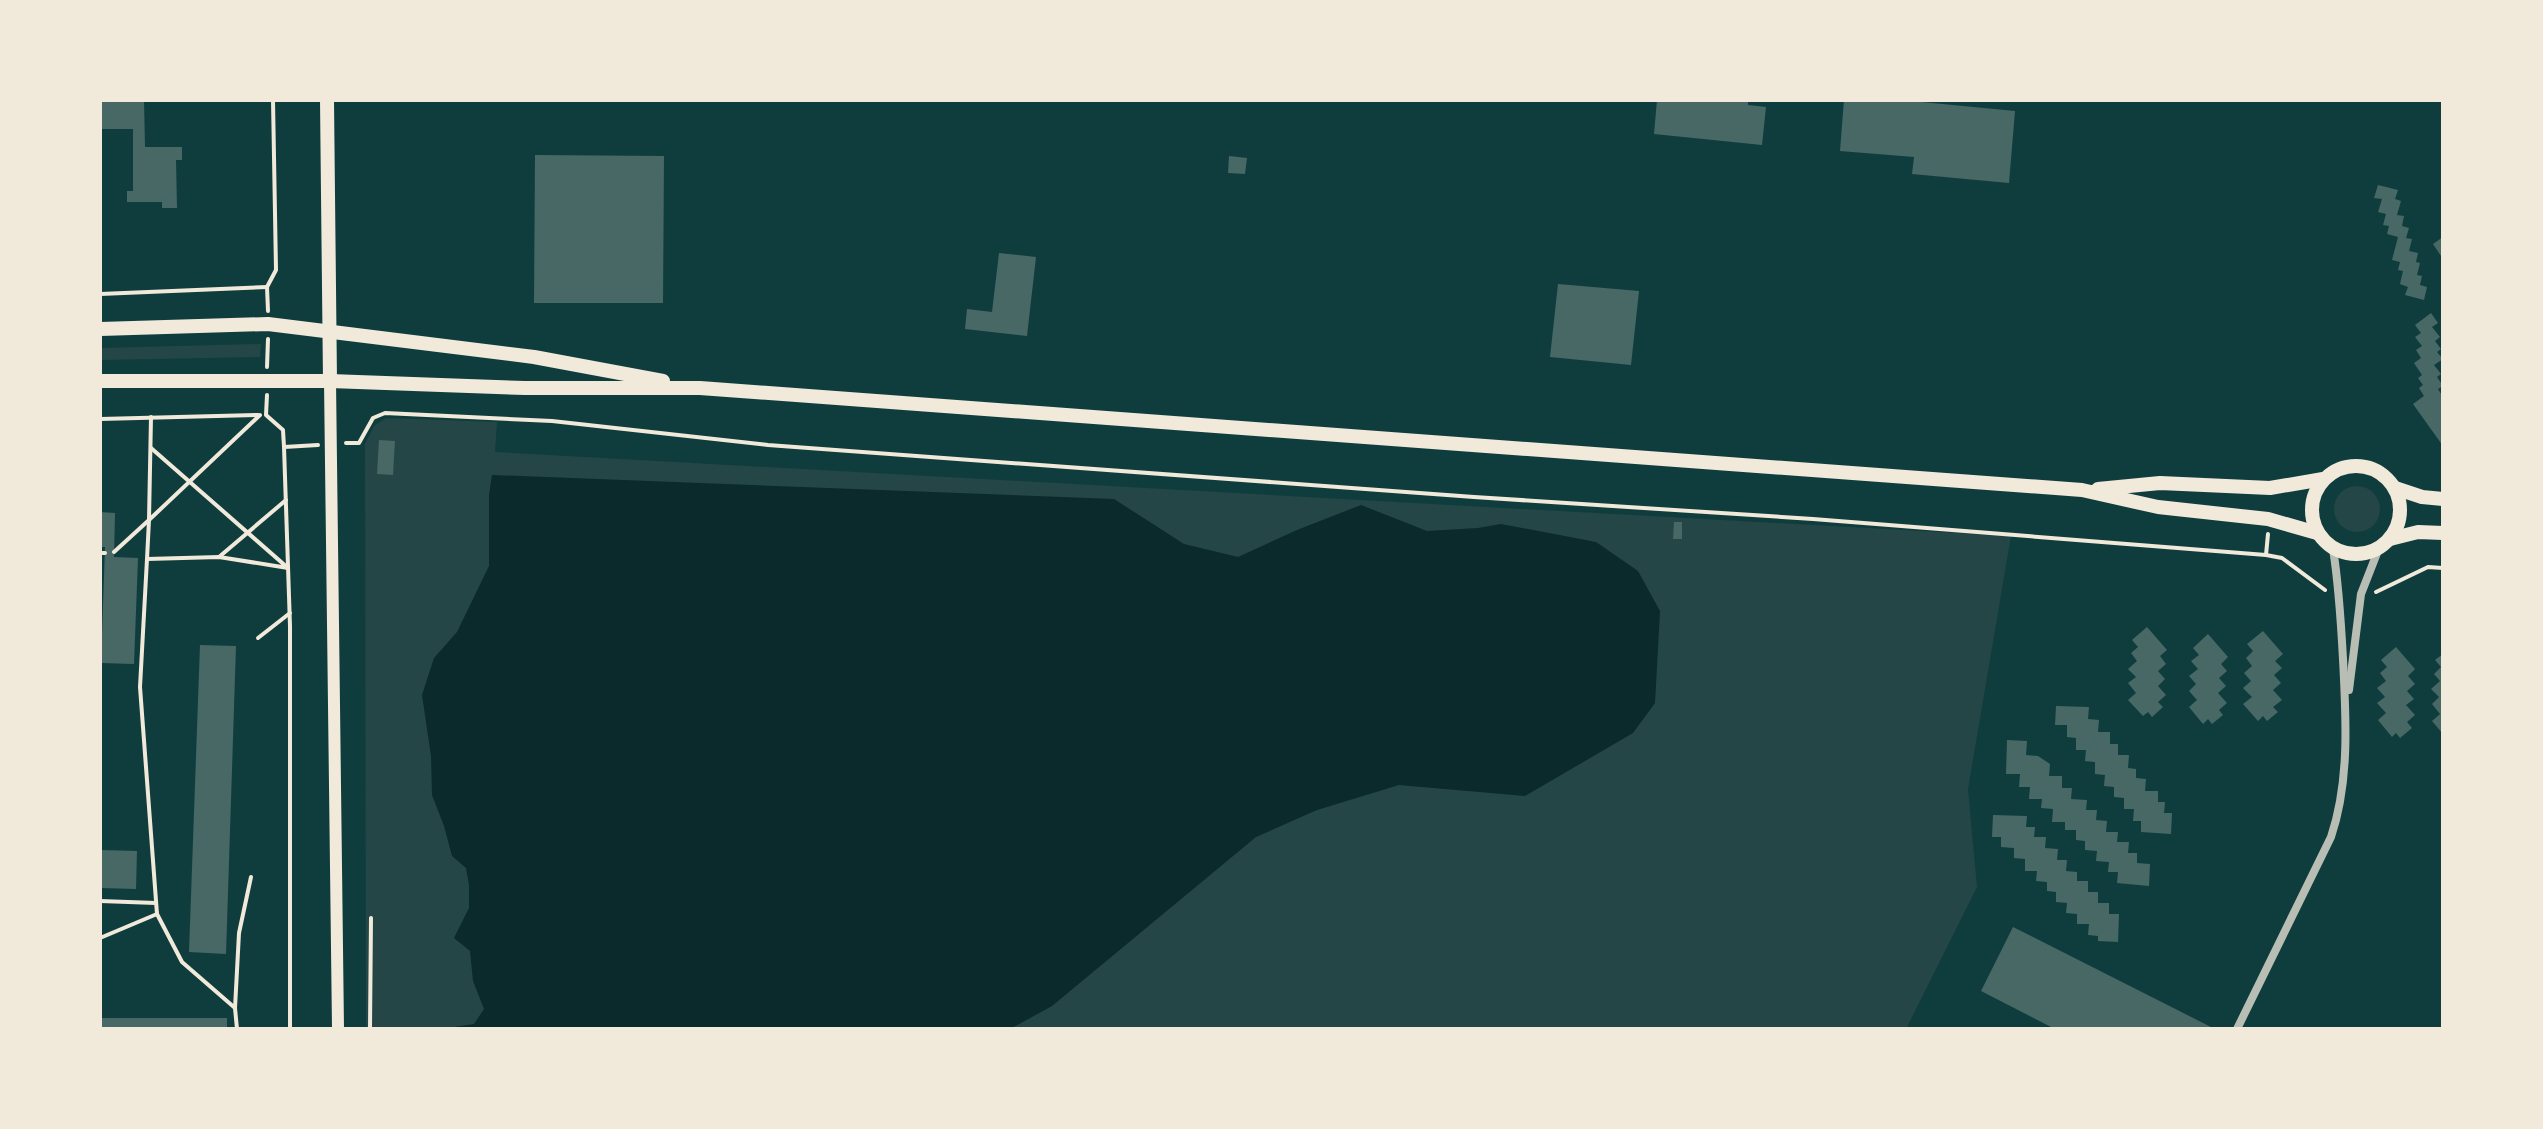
<svg xmlns="http://www.w3.org/2000/svg" width="2543" height="1129" font-family="'DejaVu Sans',sans-serif">
<style>
.green{fill:#244646}
.water{fill:#0a2a2b}
.building{fill:#486865}
.lines{fill:none;stroke-linecap:round;stroke-linejoin:round}
.path{stroke:#f1e9da;stroke-width:4}
.minor{stroke:#b8beb3;stroke-width:8}
.secondary{stroke:#f1e9da;stroke-width:12}
.primary{stroke:#f1e9da;stroke-width:14}
</style>
<rect width="100%" height="100%" fill="#0f3d3e"/>
<g class="green">
<path d="M261,344L260,357L100,360V348Z"/>
<path d="M386,418L497,422L495,452L2011,536L1968,789L1977,887L1906,1029H366L365,444L374,426Z"/>
<circle cx="2357" cy="509" r="23"/>
</g>
<path class="water" d="M492,475L1114,499L1184,544L1238,557L1297,530L1361,505L1427,531L1478,528L1501,524L1596,542L1638,571L1660,611L1655,703L1633,733L1525,796L1399,785L1317,810L1256,837L1052,1006L1010,1029H441L474,1024L484,1009L473,981L470,951L454,938L469,908V885L466,868L452,856L444,826L432,795L431,756L422,695L434,658L457,632L489,566V495Z"/>
<g class="building">
<path d="M102,100H144L145,147H182V160H176L177,208H162V202H127V191H133V129H100Z"/>
<path d="M1657,100H1748V105L1766,107L1762,145L1654,134Z"/>
<path d="M1844,100H1901L2015,111L2009,183L1912,174L1914,157L1840,151Z"/>
<path d="M535,155L664,156L663,303H534Z"/>
<path d="M1229,156L1247,158L1245,174L1228,173Z"/>
<path d="M2378,185L2398,190L2395,199L2401,201L2397,215L2404,216L2402,226L2409,228L2406,238L2412,239L2409,251L2418,253L2416,262L2420,263L2417,275L2422,276L2420,285L2427,287L2424,300L2405,295L2408,287L2400,284L2403,271L2398,270L2400,262L2392,260L2398,237L2387,234L2389,226L2383,225L2386,214L2378,212L2382,199L2374,198Z"/>
<path d="M2443,237V259L2433,244Z"/>
<path d="M999,253L1036,257L1027,336L965,329L967,309L992,312Z"/>
<path d="M1558,284L1639,291L1631,365L1550,357Z"/>
<path d="M2431,313L2438,323L2432,327L2440,337L2435,341L2441,349L2437,352L2443,359L2434,365L2441,374L2437,377L2443,386L2438,389L2443,397V446L2413,404L2424,396L2419,388L2423,385L2418,378L2422,375L2414,363L2421,358L2416,350L2422,346L2415,337L2421,333L2415,325Z"/>
<path d="M379,440L395,441L393,475L377,474Z"/>
<path d="M100,512L115,513L114,557L138,558L134,664L101,663L105,547H100Z"/>
<path d="M1674,522H1682V539H1673Z"/>
<path d="M2147,627L2167,650L2160,656L2166,664L2158,671L2165,679L2158,686L2166,695L2158,702L2163,707L2152,717L2148,712L2143,716L2128,700L2136,693L2128,683L2136,677L2128,669L2137,661L2131,653L2138,647L2132,640Z"/>
<path d="M2263,631L2283,654L2275,661L2282,668L2274,675L2281,683L2273,690L2282,700L2273,707L2278,712L2267,721L2263,716L2258,721L2243,704L2252,697L2243,688L2251,681L2244,673L2252,666L2246,658L2253,651L2247,644Z"/>
<path d="M2208,634L2228,657L2221,664L2227,671L2219,678L2226,686L2218,693L2227,703L2219,710L2223,715L2212,724L2208,719L2203,724L2189,707L2197,700L2189,691L2196,684L2189,676L2198,669L2191,661L2199,655L2193,648Z"/>
<path d="M200,645L236,646L226,954L189,952Z"/>
<path d="M2396,647L2415,669L2408,676L2415,684L2407,691L2414,699L2406,705L2415,715L2407,722L2412,728L2400,738L2396,733L2392,737L2378,720L2386,713L2377,703L2385,697L2377,688L2386,681L2380,673L2387,667L2381,660Z"/>
<path d="M2443,654V734L2432,721L2440,714L2432,704L2439,697L2431,689L2440,681L2434,674L2441,667L2435,660Z"/>
<path d="M2056,706L2089,707L2088,719L2099,720L2098,732H2110V744H2118V755H2129L2128,768L2136,769V778L2146,779L2145,791H2158V802H2165L2164,813H2172L2171,834L2141,832V821H2133L2134,809H2124V798L2114,797V787L2104,786L2105,775L2095,774V762L2085,761L2086,750H2076V738L2067,737V725H2055Z"/>
<path d="M2007,740L2027,741L2026,755L2038,756L2050,764L2049,776H2062V788H2072L2071,799L2087,800L2086,810H2097L2096,820L2107,821L2106,832H2118L2117,842H2129L2128,853H2137V863L2150,864L2149,886L2117,883L2118,872H2108L2109,862L2096,861L2097,851L2085,850V841L2076,840V830H2065V822H2052L2053,809L2041,808L2042,799H2029L2030,787H2019L2020,774H2006Z"/>
<path d="M1993,815L2027,816L2026,827H2035L2034,837H2046L2045,848L2058,849L2057,860H2067L2066,871L2077,872V881H2088V892H2098V903H2109V914H2119L2118,942L2098,941V936L2088,935L2089,924H2077V914L2066,913L2067,903L2056,902V892L2047,891V882L2036,881L2037,871H2025V859L2014,858V848L2001,847V837H1992Z"/>
<path d="M100,850L137,851L136,889L100,888Z"/>
<path d="M2013,927L2215,1029H2055L1981,991Z"/>
<rect x="100" y="1018" width="127" height="11"/>
</g>
<g class="lines">
<g class="path">
<path d="M100,294L267,287"/>
<path d="M268,311L267,287L276,270L273,100"/>
<path d="M267,367L268,339"/>
<path d="M267,395L266,415L283,430L284,447L290,626V1029"/>
<path d="M100,419L258,415"/>
<path d="M346,443H359L373,418L385,413L552,421L768,445L1474,497L1813,519L2266,555L2282,558L2325,590"/>
<path d="M284,447L318,445"/>
<path d="M151,448L288,568L219,557L147,559L149,520L260,415"/>
<path d="M114,552L149,520L151,417"/>
<path d="M100,553H105"/>
<path d="M2266,555L2268,534"/>
<path d="M219,557L286,500"/>
<path d="M147,559L140,687L157,914L182,962L235,1008L237,1029"/>
<path d="M2376,592L2428,567L2443,568"/>
<path d="M258,638L290,613"/>
<path d="M100,901L156,903"/>
<path d="M100,938L157,914"/>
<path d="M235,1008L239,933L251,877"/>
<path d="M370,1029L371,918"/>
</g>
<g class="minor">
<path d="M2349,690L2361,594L2379,548"/>
<path d="M2237,1029L2331,837C2350,781 2346,717 2343,659C2341,622 2339,586 2333,549"/>
</g>
<path class="secondary" d="M330,381L338,1029"/>
<g class="primary">
<path d="M327,100L330,381"/>
<path d="M100,329L268,324L534,357L663,381"/>
<path d="M100,381H330L525,388H700L2082,490L2158,507L2268,519L2317,533"/>
<circle cx="2356" cy="510" r="44"/>
<path d="M2395,488L2422,497L2443,499"/>
<path d="M2098,489L2160,483L2270,488L2323,479"/>
<path d="M2390,539L2418,532L2443,533"/>
</g>
</g>
<rect width="2543" height="1129" fill="none" stroke="#f1e9da" stroke-width="204"/>
</svg>
